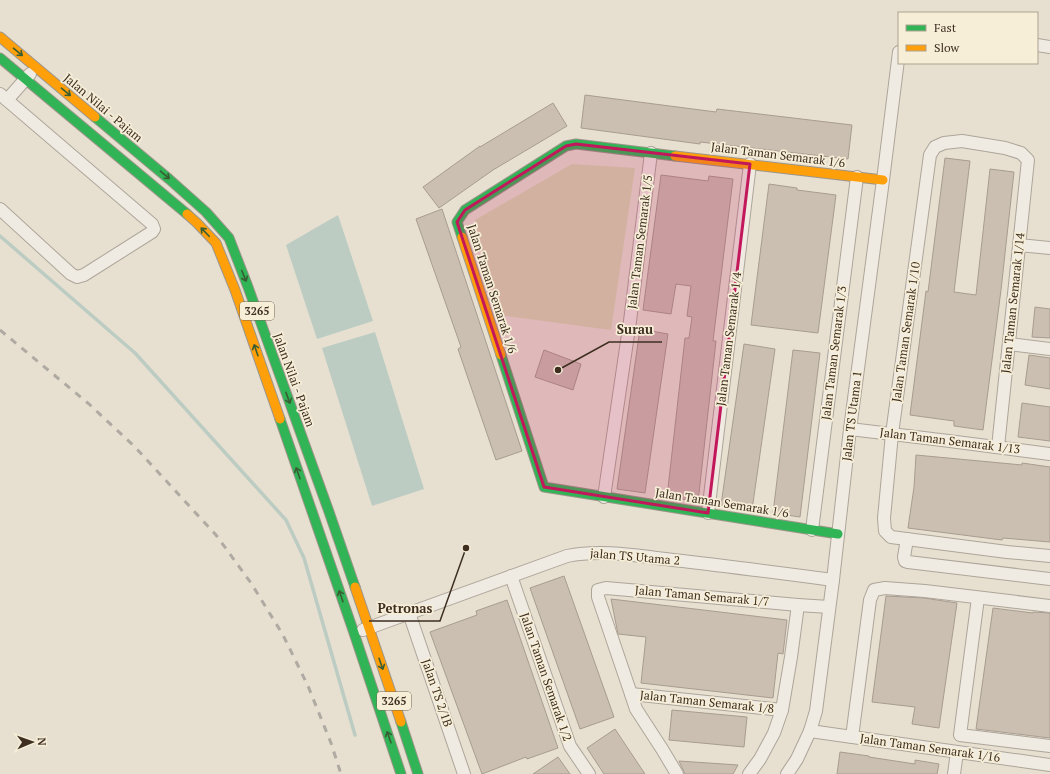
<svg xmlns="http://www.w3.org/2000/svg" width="1050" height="774" font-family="'PT Serif',serif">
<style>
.green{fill:#d6d7b3}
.water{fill:#bcccc2}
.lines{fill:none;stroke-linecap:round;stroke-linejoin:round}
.stream{stroke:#bcccc2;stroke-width:3.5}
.building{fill:#cbbfb2;stroke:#a89c90}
.street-casing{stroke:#ada599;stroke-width:14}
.fast-casing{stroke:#9c958a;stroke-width:11}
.slow-casing{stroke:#9c958a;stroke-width:11}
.street{stroke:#efebe3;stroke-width:12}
.fast{stroke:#30b455;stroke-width:9}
.slow{stroke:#ff9f0a;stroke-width:9}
.rail{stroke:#afaaa2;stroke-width:3;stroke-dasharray:7 7;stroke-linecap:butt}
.oneway{stroke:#385d33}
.marked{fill:#c2185b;fill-opacity:0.2;stroke:#c2185b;stroke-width:3;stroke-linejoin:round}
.labels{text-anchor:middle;stroke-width:3.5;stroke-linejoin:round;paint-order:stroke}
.shield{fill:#f7eed8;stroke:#756857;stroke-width:1}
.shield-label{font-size:11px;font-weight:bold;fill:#3d2e20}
.street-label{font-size:12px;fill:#3d2e20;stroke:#f7eed8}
.leader{fill:none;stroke:#3d2e20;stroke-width:1.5}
.callout-dot{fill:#3d2e20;stroke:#f7eed8;stroke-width:1.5}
.callout-label{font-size:13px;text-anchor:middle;font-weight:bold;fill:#3d2e20;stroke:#f7eed8;stroke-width:3.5;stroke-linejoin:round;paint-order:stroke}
</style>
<rect width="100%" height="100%" fill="#e7e0d1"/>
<path class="green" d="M572,164L635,168L611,330L499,315L475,220Z"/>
<g class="water">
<path d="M338,215L373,321L317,339L286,245Z"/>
<path d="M375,332L424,489L372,506L322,348Z"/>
</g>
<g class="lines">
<path class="stream" d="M0,236L135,353L286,520L304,558L355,735"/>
</g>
<g class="building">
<path d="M585,95L716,112L717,109L852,125L848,159L700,142V144L581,128Z"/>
<path d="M553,103L567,126L493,170L439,208L423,187L480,146V147Z"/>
<path d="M945,158L970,161L954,292L976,295L990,169L1014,172L1001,290L983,430L954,426V421L910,415L926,291L928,292Z"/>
<path d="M661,175L708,181L709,176L733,179L713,341H716L698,502L667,497L685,338H689L692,317L687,316L691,286L676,284L671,314L643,310Z"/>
<path d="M769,184L797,188V190L836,195L818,333L751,325Z"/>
<path d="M442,209L522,451L496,460L458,349L461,347L416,219Z"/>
<path d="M1035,307L1050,309V338L1032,337Z"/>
<path d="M640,329L668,334L645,493L617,489Z"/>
<path d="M744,344L775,349L752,510L721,505Z"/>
<path d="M544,350L581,364L573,390L535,377Z"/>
<path d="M793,350L820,353L800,517L773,513Z"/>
<path d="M1029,355L1050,358V389L1025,385Z"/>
<path d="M1022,403L1050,407V441L1018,437Z"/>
<path d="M916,455L1022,465V463L1050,467V542L1003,538L1002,540L908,528L914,487Z"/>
<path d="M564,576L614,717L580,729L530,588Z"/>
<path d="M886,596L924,598L957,603L939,728L912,724L915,707L872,702Z"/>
<path d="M611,599L787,620L783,654L778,653L773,698L641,683L646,637L618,634Z"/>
<path d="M507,600L558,748L527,759L526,757L482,774L430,632L477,615L476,611Z"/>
<path d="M993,608L1033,613V612L1050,613V738L976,729Z"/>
<path d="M672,710L747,717L744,747L669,740Z"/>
<path d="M615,729L645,774H604L587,748Z"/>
<path d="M840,752L869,756V757L915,764V760L939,764L937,774H837Z"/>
<path d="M558,757L570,774H533Z"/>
<path d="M679,761L738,765L733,774H685Z"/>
</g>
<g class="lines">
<g class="street-casing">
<g id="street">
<path d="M1037,45L1050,47"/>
<path d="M0,94L152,224L154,229L152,232L84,275L77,277L71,274L0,209"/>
<path d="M7,100L30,74"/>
<path d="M1019,245L1050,248"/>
<path d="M1009,344L1050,349"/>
<path d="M850,429C917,437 983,445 1050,454"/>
<path d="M998,447L1028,160L1021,153L1005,148L962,141L944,143L935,147L930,155L892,434L884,518L885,531L891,537L1007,552L1050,556"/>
<path d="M604,497L630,321L651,153"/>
<path d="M708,513L750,164"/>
<path d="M812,530L857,177"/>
<path d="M907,539L904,557L905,561L908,562L1050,579"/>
<path d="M511,576L570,746L589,774"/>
<path d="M978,598L960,735L1050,746"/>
<path d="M409,613L464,774"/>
<path d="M363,630L567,556C602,549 638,556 673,560C726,566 780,573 833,580"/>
<path d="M631,694L782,710"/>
<path d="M810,731L1050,765"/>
<path d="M852,737L870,600L874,590L885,588L925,591L1050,606"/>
<path d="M677,774L662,749L636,709L631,694L598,597V590L606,588L798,605L829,607"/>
<path d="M749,774L760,759L774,733L782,710L791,657L798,605"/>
<path d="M787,774L797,759L810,731L816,711L833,580L850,429L883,180L899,52"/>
<path d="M954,774L957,752"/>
</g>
</g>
<g class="fast-casing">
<g id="fast">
<path d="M0,58L187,214"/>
<path d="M95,117L169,179L206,212L229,238L248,287L328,509L355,587"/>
<path d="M462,237L457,222L465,210L566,146L576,144L675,156"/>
<path d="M501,355L544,487L838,534"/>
<path d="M280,419L354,633L401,774"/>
<path d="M401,722L418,774"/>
</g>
</g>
<g class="slow-casing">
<g id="slow">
<path d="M0,37L95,117"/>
<path d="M675,156L883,180"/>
<path d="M187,214L197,223L216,243L235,290L280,419"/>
<path d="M462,237L501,355"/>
<path d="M355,587L401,722"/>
</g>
</g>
<use href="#street" class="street"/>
<use href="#fast" class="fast"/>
<use href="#slow" class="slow"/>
<path class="rail" d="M0,330L89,404L135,447L216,535L251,583L283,635L308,686L331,743L341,774"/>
</g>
<defs><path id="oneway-shaft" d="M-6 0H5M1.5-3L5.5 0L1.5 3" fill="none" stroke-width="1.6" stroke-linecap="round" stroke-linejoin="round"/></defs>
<g class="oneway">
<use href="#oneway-shaft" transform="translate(18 52) rotate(40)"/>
<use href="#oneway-shaft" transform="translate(66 92) rotate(40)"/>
<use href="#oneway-shaft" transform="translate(165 175) rotate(40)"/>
<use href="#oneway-shaft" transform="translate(205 232) rotate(-134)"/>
<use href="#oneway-shaft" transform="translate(244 276) rotate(68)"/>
<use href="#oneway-shaft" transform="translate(256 350) rotate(-109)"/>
<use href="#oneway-shaft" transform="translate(288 398) rotate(70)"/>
<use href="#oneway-shaft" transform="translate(298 473) rotate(-109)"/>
<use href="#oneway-shaft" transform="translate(341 596) rotate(-109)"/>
<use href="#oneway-shaft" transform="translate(381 664) rotate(71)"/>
<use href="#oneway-shaft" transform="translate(389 737) rotate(-109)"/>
</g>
<path class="marked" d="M576,144L750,164L708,513L544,487L457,222L465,210L566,146Z"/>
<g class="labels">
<g class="shield">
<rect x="240" y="302" width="34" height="18" rx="3"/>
<rect x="377" y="692" width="34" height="18" rx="3"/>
</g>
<g class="shield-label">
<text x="257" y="315">3265</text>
<text x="394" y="705">3265</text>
</g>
<g class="street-label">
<text transform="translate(103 108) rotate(40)" y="4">Jalan Nilai - Pajam</text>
<text transform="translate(778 155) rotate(7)" y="4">Jalan Taman Semarak 1/6</text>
<text transform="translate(640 242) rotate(-83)" y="4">Jalan Taman Semarak 1/5</text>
<text transform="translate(492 289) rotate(72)" y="4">Jalan Taman Semarak 1/6</text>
<text transform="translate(1013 303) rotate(-84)" y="4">Jalan Taman Semarak 1/14</text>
<text transform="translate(906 332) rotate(-82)" y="4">Jalan Taman Semarak 1/10</text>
<text transform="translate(729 339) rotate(-83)" y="4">Jalan Taman Semarak 1/4</text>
<text transform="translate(834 353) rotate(-83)" y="4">Jalan Taman Semarak 1/3</text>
<text transform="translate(294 380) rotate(70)" y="4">Jalan Nilai - Pajam</text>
<text transform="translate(852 416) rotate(-83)" y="4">Jalan TS Utama 1</text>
<text transform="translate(950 441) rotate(7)" y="4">Jalan Taman Semarak 1/13</text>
<text transform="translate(722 503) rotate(9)" y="4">Jalan Taman Semarak 1/6</text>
<text transform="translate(635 557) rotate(5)" y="4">jalan TS Utama 2</text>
<text transform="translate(702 596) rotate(5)" y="4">Jalan Taman Semarak 1/7</text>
<text transform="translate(546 677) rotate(71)" y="4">Jalan Taman Semarak 1/2</text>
<text transform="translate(437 693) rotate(71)" y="4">Jalan TS 2/1B</text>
<text transform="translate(707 702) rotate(6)" y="4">Jalan Taman Semarak 1/8</text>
<text transform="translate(930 748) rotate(8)" y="4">Jalan Taman Semarak 1/16</text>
</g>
</g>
<path class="leader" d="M558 370L609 342H662M466 548L440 621H369"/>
<g class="callout-dot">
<circle cx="558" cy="370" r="4"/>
<circle cx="466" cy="548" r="4"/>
</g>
<g class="callout-label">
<text x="635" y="334">Surau</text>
<text x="405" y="613">Petronas</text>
</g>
<rect x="898" y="12" width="140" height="52" fill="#f7eed8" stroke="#ada18e"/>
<rect x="906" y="25" width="20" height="6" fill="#30b455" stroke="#ada18e"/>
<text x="934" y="32" font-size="12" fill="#3d2e20">Fast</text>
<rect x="906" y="45" width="20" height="6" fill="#ff9f0a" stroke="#ada18e"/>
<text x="934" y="52" font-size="12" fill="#3d2e20">Slow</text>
<g transform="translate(32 742) rotate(88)" stroke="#f7eed8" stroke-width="3" paint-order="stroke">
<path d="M0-3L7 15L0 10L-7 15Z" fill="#3d2e20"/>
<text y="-6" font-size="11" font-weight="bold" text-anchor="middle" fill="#3d2e20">N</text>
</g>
</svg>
